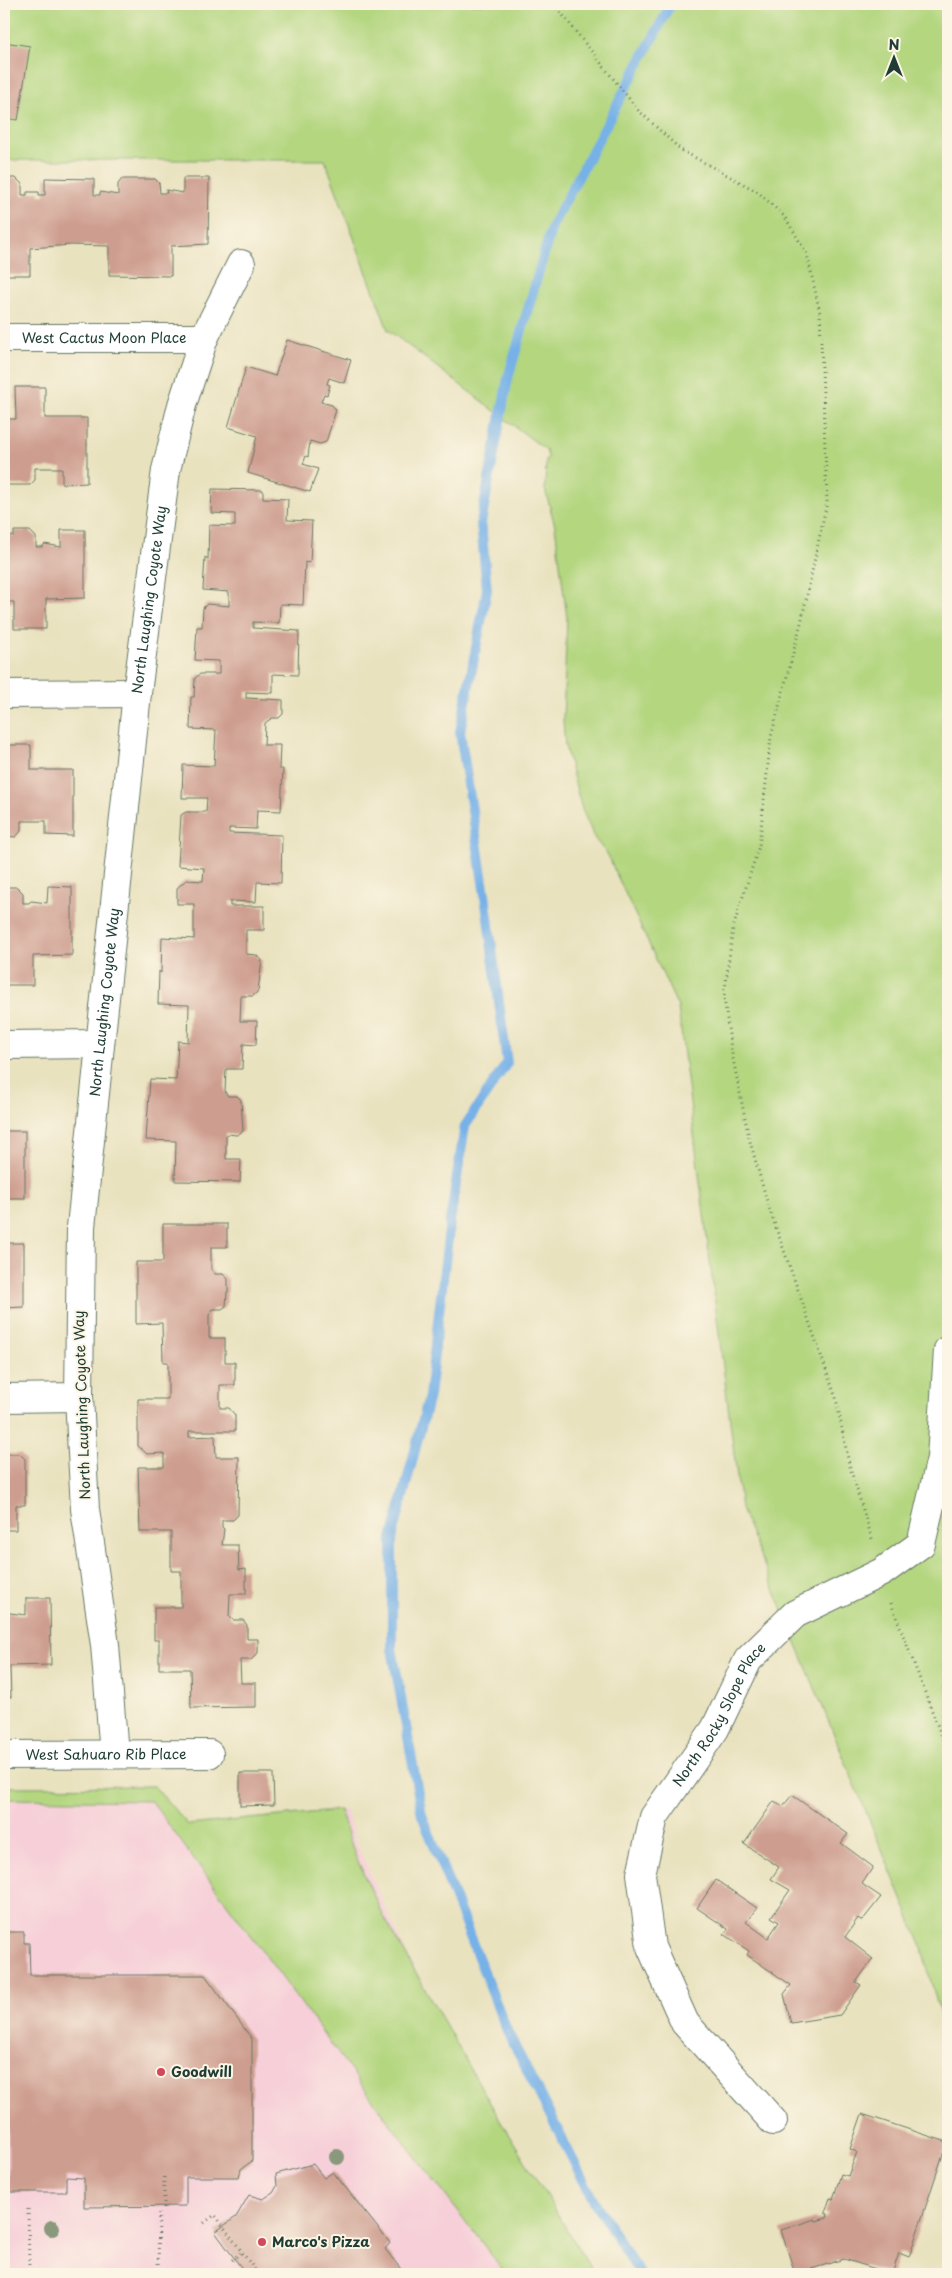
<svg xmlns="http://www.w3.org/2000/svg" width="952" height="2278" font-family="'Playpen Sans',sans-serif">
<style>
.built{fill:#f6cfd8}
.green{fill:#b3d67f;stroke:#698a5a}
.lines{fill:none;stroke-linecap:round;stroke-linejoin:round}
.stream{stroke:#76b1e7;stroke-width:10}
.building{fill:#cd9d8f}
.minor-casing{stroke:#667765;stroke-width:30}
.path{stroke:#667765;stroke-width:3;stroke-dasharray:1 4;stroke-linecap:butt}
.minor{stroke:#fff;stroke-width:28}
.tree{fill:#8a987b}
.poi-dot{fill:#d1495b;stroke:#fcf5e5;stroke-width:2}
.labels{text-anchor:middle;stroke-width:4;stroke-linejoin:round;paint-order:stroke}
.street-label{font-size:14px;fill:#1f3d34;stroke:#fcf5e5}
.poi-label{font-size:14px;font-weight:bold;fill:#1f3d34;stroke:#fcf5e5;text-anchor:start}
</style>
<rect width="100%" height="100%" fill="#fcf5e5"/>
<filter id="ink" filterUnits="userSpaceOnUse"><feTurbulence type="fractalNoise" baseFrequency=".02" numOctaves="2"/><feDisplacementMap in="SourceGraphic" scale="10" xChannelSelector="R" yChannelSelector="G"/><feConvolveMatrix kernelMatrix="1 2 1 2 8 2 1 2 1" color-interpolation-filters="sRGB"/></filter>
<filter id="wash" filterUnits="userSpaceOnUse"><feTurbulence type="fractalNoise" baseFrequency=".0096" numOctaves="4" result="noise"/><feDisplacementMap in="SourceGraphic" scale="20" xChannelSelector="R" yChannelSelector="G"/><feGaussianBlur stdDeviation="1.12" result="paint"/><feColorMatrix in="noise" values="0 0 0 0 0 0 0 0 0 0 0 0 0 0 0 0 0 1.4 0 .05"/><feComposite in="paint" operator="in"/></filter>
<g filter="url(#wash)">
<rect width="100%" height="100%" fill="#e9e2bf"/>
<path class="built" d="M4,1799L165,1801L188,1825L346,1810L356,1843L406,1953L585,2274H4Z"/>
<g class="green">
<path d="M4,4H948V2043L921,1945L741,1509L678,1007L607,854L595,839L582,809L565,746L563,720L567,618L555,526L545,489L546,460L548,457L546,450L388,330L325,160H4Z"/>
<path d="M154,1786L188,1825L340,1810L355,1855L383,1915L496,2113L594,2274H506L392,2126L151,1801L4,1799V1787Z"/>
</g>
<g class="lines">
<path class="stream" d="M640,2274L595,2203L508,2033L422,1815L392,1648V1539L429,1396L450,1221L465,1126L507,1063L485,895L460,732L487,590L481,523L508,378L552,226L671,4"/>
</g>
<g id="blocks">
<g class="building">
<path d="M4,42L30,46L18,120L4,118Z"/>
<path d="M4,178H16L22,184V195H27V192H39V195H45V178L94,179V195H100V192L118,195V184L122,179H155L159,183L160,193H167L166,190L183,193V178H209L208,244L171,246V276L109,275V246L71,245L30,248V275H4Z"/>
<path d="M287,340L351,360L344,383L329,378L327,384L330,385L327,395L324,394L321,402L332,405L336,410L326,442L320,444L310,441L308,457L306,456L303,464L318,469L310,492L248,473L257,436L228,427L246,367L275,376Z"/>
<path d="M15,387H45V418H87V483L62,484V468H35V480L30,485H4V419H16Z"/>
<path d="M212,489L263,490V498L288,499L287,520L312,521L310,563L305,562L303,605L280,604L279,623L253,622V628L299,631L298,675L273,674V693L246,692V698L283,700V714L279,718H272L265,723L264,745H280L279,769H283L281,811L257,810L256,829L229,828V833L282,835L281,883L257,882L256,902L230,901V906H264V930H246V954L256,955L262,960L258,991L253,996H241L240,1021H257L256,1045L243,1044L242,1069H226L225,1092L228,1096H237L241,1100L243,1131L237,1135L226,1134V1159H241L240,1182L175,1181L176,1141L146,1140L150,1079L176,1080L178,1041L188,1042L189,1005L158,1004L159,971L161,973L162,937L194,939V904H177V888L186,880L203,881L204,868L178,866L181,815L186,812H206L207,798H182L183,765L214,766L216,730L190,729L191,697H194L195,678L200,674H219V661L195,660L197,627H202L203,608L207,604L229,606V592L203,590L205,557L208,559L209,525L235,526V514L211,513Z"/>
<path d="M61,530H85V598L46,599V629H14V602H4V536H14V531H30L36,537V547H42L45,544L61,547Z"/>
<path d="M4,745H31V770H73V836L46,835V821H21V831L16,837L4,836Z"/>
<path d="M48,886L72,887V955L33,956V985H4V887H17L23,893V903H29L31,901L47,903Z"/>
<rect x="4" y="1131" width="21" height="67"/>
<path d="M163,1224H227V1247H211V1269L215,1274H223L228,1279V1292H227L226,1306L222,1309H213L209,1315V1338H225V1362H235V1385H220V1408H229L235,1415V1431H189V1437L215,1436L216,1457H239L238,1515L233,1520H222V1527L224,1529L222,1545H238L239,1570L246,1569V1594H230L229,1616L233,1620H243L247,1625V1639H258V1653L251,1660H240L241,1683H256V1707L191,1708L190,1669H159V1640H154V1607H181V1571H171V1532H140L138,1467H164V1453L147,1454L138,1446V1399H168V1362H163L162,1323L136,1324V1262H163Z"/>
<path d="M4,1243H24V1307L4,1308Z"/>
<path d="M4,1454H20L25,1459V1505H16V1530H4Z"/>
<path d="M26,1598H50L51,1665L10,1666L11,1697L4,1698V1615L10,1613L26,1615Z"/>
<path d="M240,1773H273L274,1805L240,1806Z"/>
<path d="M792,1795L848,1834L841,1843L873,1867L862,1884L881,1897L862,1921L858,1918L845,1937L873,1959L856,1982L861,1985L840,2015L791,2023L784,1994L791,1985L747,1955L749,1951L724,1934L728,1929L697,1908L716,1880L757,1908L746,1922L768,1938L779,1922L771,1917L790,1890L771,1879L779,1867L744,1844L774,1801L783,1806Z"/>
<path d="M4,1932H24V1943H29L30,1975H205L252,2039V2161L241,2169L239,2177H186V2206L84,2207V2178L66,2177V2192H8V2116H4Z"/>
<path d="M862,2114L947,2142L909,2257L899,2253L892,2274L844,2259L795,2274L781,2230L815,2219L816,2221L827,2218L828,2214L825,2213L830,2198L833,2199L841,2174L848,2176L857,2152L850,2149Z"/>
<path d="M313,2164L324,2178L333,2172L390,2243L385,2249L405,2274H246L215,2232L236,2217L249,2195L263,2199L273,2193L277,2186L276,2174Z"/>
</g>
</g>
</g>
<g filter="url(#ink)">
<use href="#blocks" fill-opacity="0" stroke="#667765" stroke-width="1"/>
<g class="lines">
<g class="minor-casing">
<g id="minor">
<path id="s1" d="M4,338H204"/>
<path d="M4,694L137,693"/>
<path d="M4,1045L100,1044"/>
<path d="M4,1398L79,1397"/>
<path id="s2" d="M114,1754L105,1645L85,1509L79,1397L81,1227L137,693L166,470L182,405L204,338L241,264"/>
<path id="s3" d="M4,1755L209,1754"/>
<path id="s4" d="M773,2121L685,2023L651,1947L641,1874L654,1817L715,1729L748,1660L795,1614L882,1572L921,1544L941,1458L948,1350"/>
</g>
</g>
<g class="path">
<path d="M554,4L638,110L681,150L758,192L785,217L807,254L820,313L827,502L801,623L771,737L759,846L733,928L724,997L731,1049L749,1138L769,1208L836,1398L849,1464L873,1542"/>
<path d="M891,1603L948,1753"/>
<path d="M164,2177V2209"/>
<path d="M28,2209L29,2268"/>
<path d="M204,2223L215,2215L258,2274"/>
<path d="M232,2260L242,2252"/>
<path d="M158,2274L159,2209"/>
</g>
<use href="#minor" class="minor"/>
</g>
<g class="tree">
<circle cx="337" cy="2157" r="8"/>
<circle cx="52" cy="2228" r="8"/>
</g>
</g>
<g class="poi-dot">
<circle cx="161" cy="2072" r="5"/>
<circle cx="262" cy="2242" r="5"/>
</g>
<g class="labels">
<g class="street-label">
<text dy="5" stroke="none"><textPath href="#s1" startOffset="100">West Cactus Moon Place</textPath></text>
<text dy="5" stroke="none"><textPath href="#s2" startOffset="1160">North Laughing Coyote Way</textPath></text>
<text dy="5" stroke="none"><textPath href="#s2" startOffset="755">North Laughing Coyote Way</textPath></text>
<text transform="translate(82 1405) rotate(-92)" y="5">North Laughing Coyote Way</text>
<text dy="5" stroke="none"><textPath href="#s4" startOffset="469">North Rocky Slope Place</textPath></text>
<text dy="5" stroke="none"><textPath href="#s3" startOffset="102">West Sahuaro Rib Place</textPath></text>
</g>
<g class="poi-label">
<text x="171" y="2077">Goodwill</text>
<text x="272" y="2247">Marco's Pizza</text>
</g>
</g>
<rect width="952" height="2278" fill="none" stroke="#fcf5e5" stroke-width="20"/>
<g transform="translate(894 58)" stroke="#fcf5e5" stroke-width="4" paint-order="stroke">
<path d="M0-4L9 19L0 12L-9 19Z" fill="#1f3d34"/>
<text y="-8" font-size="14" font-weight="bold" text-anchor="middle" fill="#1f3d34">N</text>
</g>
</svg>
